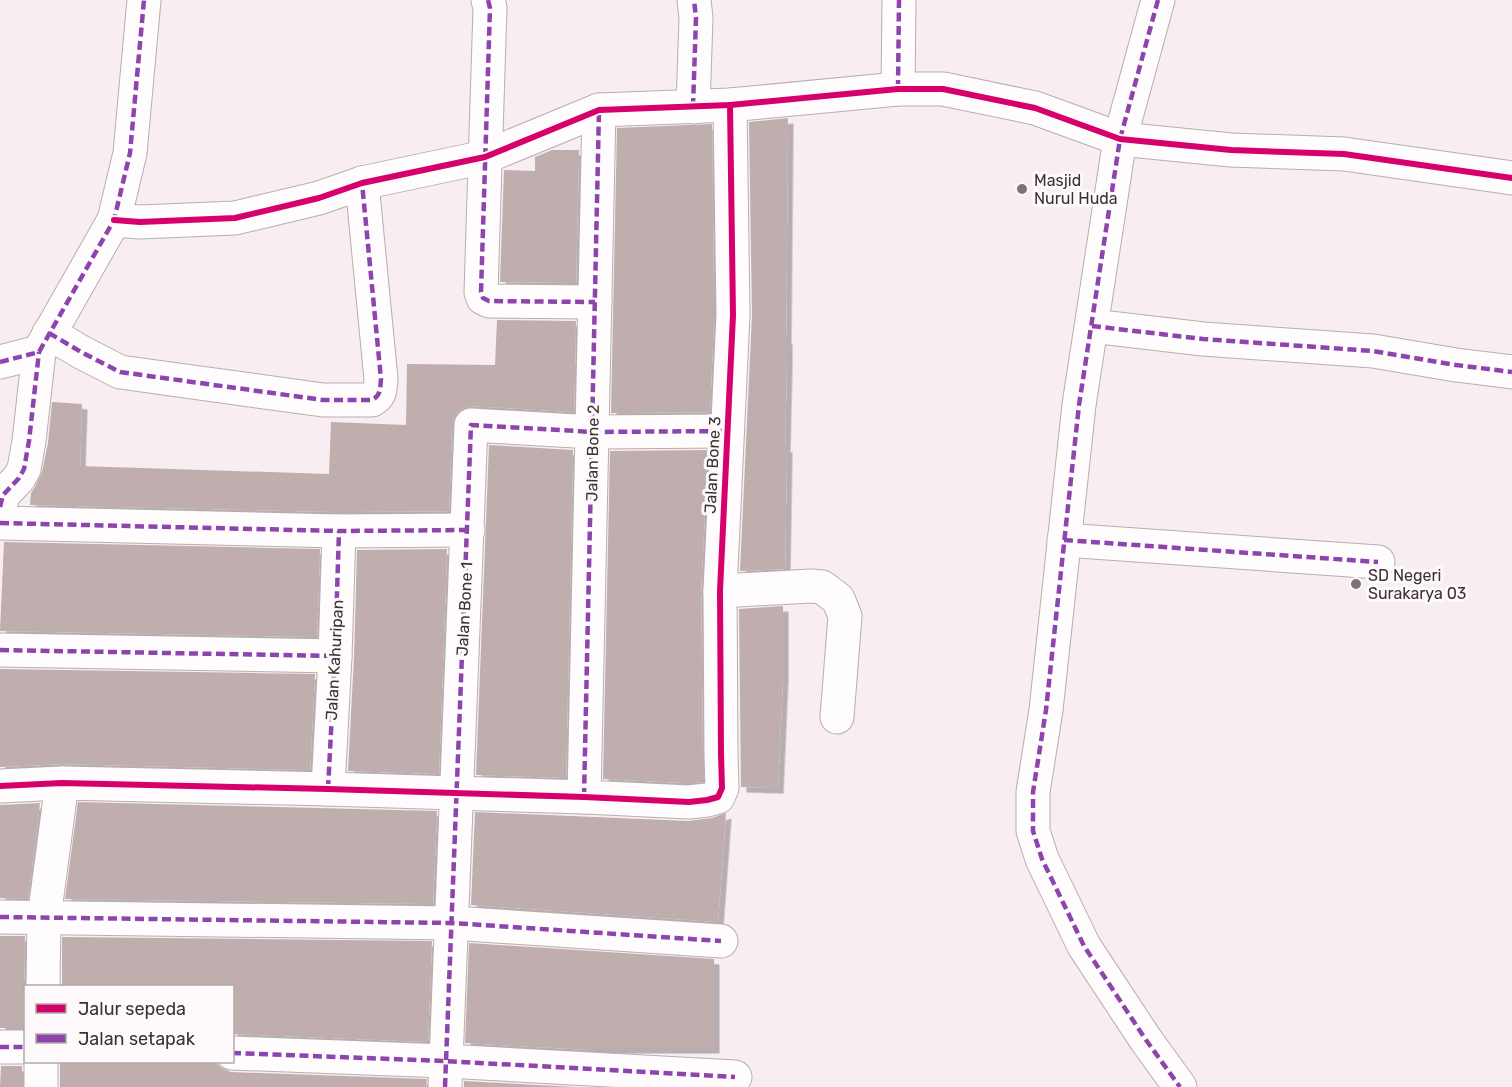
<svg xmlns="http://www.w3.org/2000/svg" width="1512" height="1087" font-family="Rubik,sans-serif">
<style>
.building{fill:#c0aeae;filter:url(#shadow)}
.lines{fill:none;stroke-linecap:round;stroke-linejoin:round}
.minor-casing{stroke:#b7aeb0;stroke-width:35}
.minor{stroke:#fefcfd;stroke-width:33}
.quiet{stroke:#8e44ad;stroke-width:4.5;stroke-dasharray:9 4.5;stroke-linecap:butt}
.cycleway-casing{stroke:#fefafb;stroke-width:10}
.cycleway{stroke:#d6006c;stroke-width:6}
.poi-dot{fill:#7c7376;stroke:#fefafb;stroke-width:2}
.labels{text-anchor:middle;stroke-width:6;stroke-linejoin:round;paint-order:stroke}
.poi-label{font-size:16px;fill:#3a3234;stroke:#fefafb;text-anchor:start}
.street-label{font-size:16px;fill:#3a3234;stroke:#fefafb}
</style>
<defs>
<filter id="shadow"><feDropShadow dx="5.5" dy="5.5" stdDeviation="0" flood-color="#0004"/></filter>
</defs>
<rect width="100%" height="100%" fill="#f8edf0"/>
<g class="building">
<path d="M788,118L786,339H787V361L785,447H787L785,569L740,571L752,315L749,122Z"/>
<path d="M712,124L714,315L710,412L611,413L617,128Z"/>
<path d="M552,150H579L576,283L500,282L504,170L535,171V157Z"/>
<path d="M497,320L576,321L574,412L472,406L462,409L455,415L452,424L449,511L339,512L30,505L31,493L35,487L42,472L48,443L52,402L82,404L80,466L329,474L331,422L406,425L407,364L495,365Z"/>
<path d="M489,445L573,450L566,778L476,775Z"/>
<path d="M708,450L701,591L703,782L688,783L603,779L610,451Z"/>
<path d="M4,542L320,549L317,637L0,631Z"/>
<path d="M447,549L439,774L348,771L354,657L357,550Z"/>
<path d="M783,606V675L778,788L741,787L739,609Z"/>
<path d="M0,669L315,674L310,770L62,764L0,767Z"/>
<path d="M78,802L437,811L433,904L65,899Z"/>
<path d="M40,803L28,899L0,898V805Z"/>
<path d="M475,812L688,821L712,818L726,813L718,922L471,905Z"/>
<path d="M0,936H25L23,1028H0Z"/>
<path d="M62,937L432,941L428,1042L232,1034V987H62Z"/>
<path d="M469,943L714,959V1048H591V1050L465,1043Z"/>
<path d="M60,1062H215L222,1068L231,1072L427,1079L426,1087H60Z"/>
<path d="M1,1066H22V1087H0Z"/>
<path d="M464,1081L576,1087H464Z"/>
</g>
<g class="lines">
<g class="minor-casing">
<g id="minor">
<path d="M488,0L490,8L481,292L483,298L489,301L595,302"/>
<path d="M1158,0L1120,139L1079,405L1046,710L1033,792V831L1042,859L1084,946L1146,1040L1180,1087"/>
<path d="M898,89L899,0"/>
<path d="M693,107L696,18L694,0"/>
<path d="M114,220L140,222L235,218L319,198L362,183L485,157L599,110L730,105L898,89H943L1035,108L1120,139L1231,150L1344,154L1512,178"/>
<path d="M1092,326L1203,339L1373,351L1456,365L1512,372"/>
<path d="M49,333L81,352L120,372L323,400H372C381,395 380,389 381,379L362,183"/>
<path d="M0,362L39,352L114,220L130,153L144,0"/>
<path d="M0,507L3,495L19,478L24,469L29,441L39,352"/>
<path d="M0,523L339,531L468,530"/>
<path d="M1064,540L1378,562"/>
<path d="M720,591L811,586L822,587L838,599L845,616L837,717"/>
<path d="M0,650L335,656"/>
<path d="M0,786L62,783L328,789L584,797L689,802L707,800L718,797L722,788L721,754L720,591L733,315L730,105"/>
<path d="M328,789L335,656L339,531"/>
<path d="M584,797L599,110"/>
<path d="M0,917L452,923L721,941"/>
<path d="M43,986L44,918L62,783"/>
<path d="M0,1047H26"/>
<path d="M232,1053L445,1061L735,1077"/>
<path d="M41,1087V1062"/>
<path d="M445,1087L471,425L593,432L727,431"/>
</g>
</g>
<use href="#minor" class="minor"/>
<g class="quiet">
<path d="M488,0L490,8L481,292L483,298L489,301L595,302"/>
<path d="M1158,0L1120,139L1079,405L1046,710L1033,792V831L1042,859L1084,946L1146,1040L1180,1087"/>
<path d="M898,89L899,0"/>
<path d="M693,107L696,18L694,0"/>
<path d="M1092,326L1203,339L1373,351L1456,365L1512,372"/>
<path d="M49,333L81,352L120,372L323,400H372C381,395 380,389 381,379L362,183"/>
<path d="M0,362L39,352L114,220L130,153L144,0"/>
<path d="M0,507L3,495L19,478L24,469L29,441L39,352"/>
<path d="M0,523L339,531L468,530"/>
<path d="M1064,540L1378,562"/>
<path d="M0,650L335,656"/>
<path d="M328,789L335,656L339,531"/>
<path d="M584,797L599,110"/>
<path d="M0,917L452,923L721,941"/>
<path d="M0,1047H26"/>
<path d="M232,1053L445,1061L735,1077"/>
<path d="M445,1087L471,425L593,432L727,431"/>
</g>
<g class="cycleway-casing">
<g id="cycleway">
<path d="M114,220L140,222L235,218L319,198L362,183L485,157L599,110L730,105L898,89H943L1035,108L1120,139L1231,150L1344,154L1512,178"/>
<path d="M0,786L62,783L328,789L584,797L689,802L707,800L718,797L722,788L721,754L720,591L733,315L730,105"/>
</g>
</g>
<use href="#cycleway" class="cycleway"/>
</g>
<g class="poi-dot">
<circle cx="1022" cy="189" r="6"/>
<circle cx="1356" cy="584" r="6"/>
</g>
<g class="labels">
<g class="poi-label">
<text x="1034" y="186">Masjid<tspan x="1034" dy="18">Nurul Huda</tspan></text>
<text x="1368" y="581">SD Negeri<tspan x="1368" dy="18">Surakarya 03</tspan></text>
</g>
<g class="street-label">
<text transform="translate(592 453) rotate(-89)" y="6">Jalan Bone 2</text>
<text transform="translate(712 465) rotate(-87)" y="6">Jalan Bone 3</text>
<text transform="translate(464 609) rotate(-87)" y="6">Jalan Bone 1</text>
<text transform="translate(334 660) rotate(-87)" y="6">Jalan Kahuripan</text>
</g>
</g>
<rect x="24" y="985" width="210" height="78" fill="#fefafb" stroke="#b0aaab" stroke-width="1.5"/>
<rect x="36" y="1004" width="30" height="9" fill="#d6006c" stroke="#b0aaab" stroke-width="1.5"/>
<text x="78" y="1015" font-size="18" fill="#3a3234">Jalur sepeda</text>
<rect x="36" y="1034" width="30" height="9" fill="#8e44ad" stroke="#b0aaab" stroke-width="1.5"/>
<text x="78" y="1045" font-size="18" fill="#3a3234">Jalan setapak</text>
</svg>
